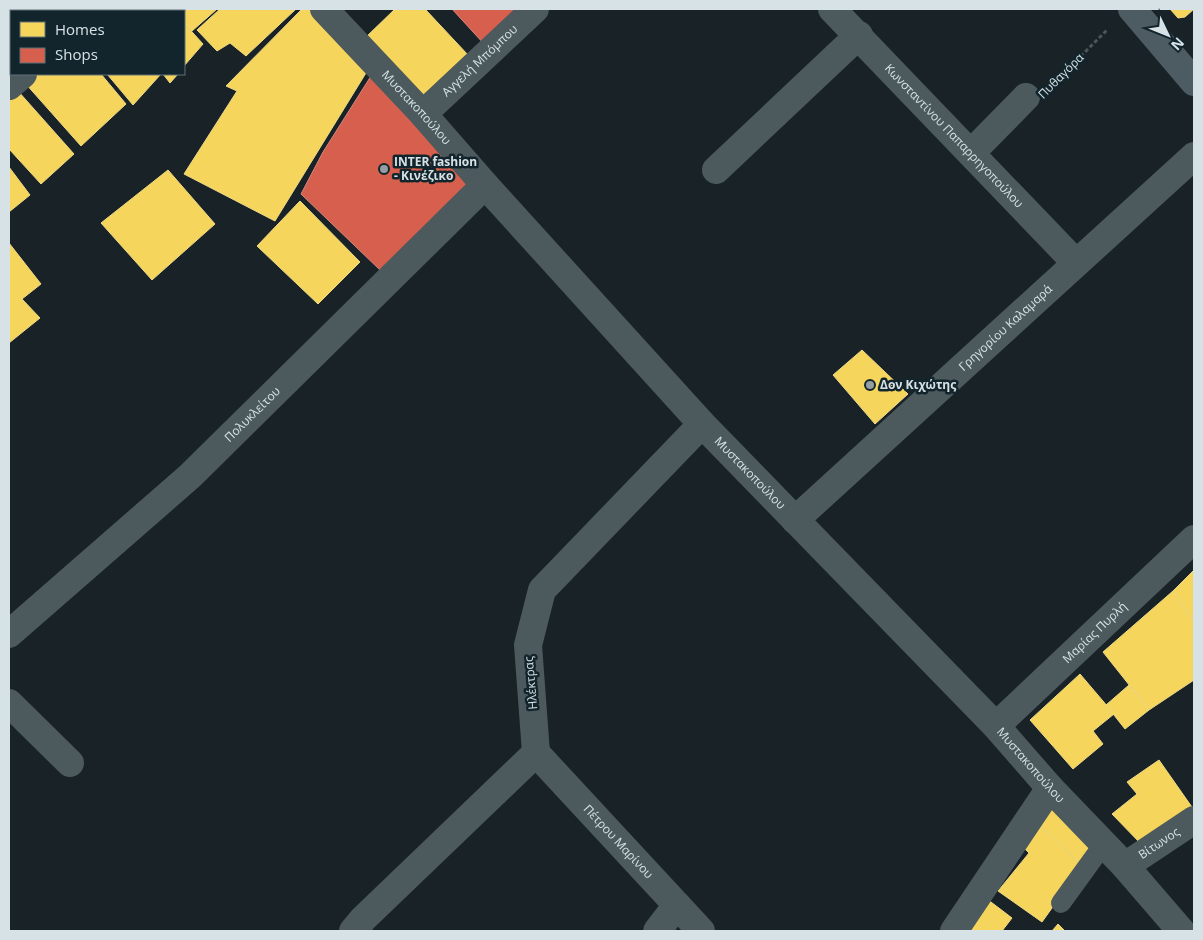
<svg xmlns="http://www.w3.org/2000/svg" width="1203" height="940" font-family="'Open Sans',sans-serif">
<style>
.homes{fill:#f6d55c;stroke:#edd985}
.shops{fill:#d6604d;stroke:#d6877b}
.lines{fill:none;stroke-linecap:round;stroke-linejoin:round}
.path{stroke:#4b565a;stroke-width:3;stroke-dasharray:4 2.5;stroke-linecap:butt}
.service{stroke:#4c595d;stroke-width:20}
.minor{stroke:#4c595d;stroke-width:28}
.secondary{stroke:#4c5c62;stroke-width:28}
.poi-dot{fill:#949fa3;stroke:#13252c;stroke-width:2}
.labels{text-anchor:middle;stroke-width:5;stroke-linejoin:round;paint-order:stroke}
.street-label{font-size:12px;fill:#d7e2e6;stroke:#13252c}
.poi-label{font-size:12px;font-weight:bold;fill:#d7e2e6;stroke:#13252c;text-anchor:start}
</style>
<rect width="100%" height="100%" fill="#192226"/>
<g class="homes">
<path d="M114,9H170L173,11H111Z"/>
<path d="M171,9H217L192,31L184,23V11H173Z"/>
<path d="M220,9H296L246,56L230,43L217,51L197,30Z"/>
<path d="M302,9H313L369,68L275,221L184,174L237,91L226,86Z"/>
<path d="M395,9H425L469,56L422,102L365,38Z"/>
<path d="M1170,9H1194L1185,17L1178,18Z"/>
<path d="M184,23L203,44L184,66Z"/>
<path d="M37,74H101L126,104L81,146L25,83Z"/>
<path d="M107,74H161L133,105Z"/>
<path d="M163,74H178L170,83Z"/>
<path d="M18,91L74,154L41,184L9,149V100Z"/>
<path d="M9,167L30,195L9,212Z"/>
<path d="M168,170L215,224L152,280L101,223Z"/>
<path d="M300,201L360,262L318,304L257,246Z"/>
<path d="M9,243L41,284L22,299L40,318L9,343Z"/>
<path d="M862,350L908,394L875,424L833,375Z"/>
<path d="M1194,570V622L1173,591Z"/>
<path d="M1173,591L1194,622V680L1149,710L1103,652Z"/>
<path d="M1080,674L1114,714L1093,731L1103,744L1073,769L1030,720Z"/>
<path d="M1129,685L1149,710L1125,729L1106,705Z"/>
<path d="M1159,760L1194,810L1143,846L1112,814L1137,794L1127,782Z"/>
<path d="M1052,796L1097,844L1082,866L1035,821Z"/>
<path d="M1035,821L1082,866L1042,922L998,891L1029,853L1024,848Z"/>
<path d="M987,899L1012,918L1002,931H963Z"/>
<path d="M1058,924L1065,931H1052Z"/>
</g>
<g class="shops">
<path d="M452,9H524L485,45Z"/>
<path d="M371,76L471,187L380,270L301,194L323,152Z"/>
</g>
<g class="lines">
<path class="path" d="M1053,84L1107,30"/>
<path class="service" d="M1061,903L1103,845"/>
<g class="minor">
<path id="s1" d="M324,9L423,114L485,185L702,424L996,726L1050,788L1125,866L1181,931"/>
<path id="s2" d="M832,9L1076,263"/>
<path d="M93,11L96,9"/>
<path d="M9,86L23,74"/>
<path id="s3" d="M423,114L535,9"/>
<path d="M971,153L1026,97"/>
<path d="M716,170L859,35"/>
<path id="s4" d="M795,520L1194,156"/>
<path id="s5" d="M9,634L190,476L485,185"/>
<path d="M9,703L70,763"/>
<path id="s6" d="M996,726L1194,539"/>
<path id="s7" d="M536,753L701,931"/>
<path id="s8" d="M1125,866L1194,820"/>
<path d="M353,931L363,919L536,753L528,645L542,590L702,424"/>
<path d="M657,931L677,905"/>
<path d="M954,931L1050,788"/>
</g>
<path class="secondary" d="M1132,9L1194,82"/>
</g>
<g class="poi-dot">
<circle cx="384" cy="169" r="5"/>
<circle cx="870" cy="385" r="5"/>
</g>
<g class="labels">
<g class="street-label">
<text dy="4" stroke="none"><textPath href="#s3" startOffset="78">Αγγελή Μπόμπου</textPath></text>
<text transform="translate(1061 76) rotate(-45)" y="4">Πυθαγόρα</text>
<text dy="4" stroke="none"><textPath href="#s1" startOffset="135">Μυστακοπούλου</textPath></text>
<text dy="4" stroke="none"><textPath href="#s2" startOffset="176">Κωνσταντίνου Παπαρρηγοπούλου</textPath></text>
<text dy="4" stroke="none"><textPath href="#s4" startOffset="285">Γρηγορίου Καλαμαρά</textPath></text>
<text dy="4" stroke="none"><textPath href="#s5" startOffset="328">Πολυκλείτου</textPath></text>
<text dy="4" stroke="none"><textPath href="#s1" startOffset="630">Μυστακοπούλου</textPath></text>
<text dy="4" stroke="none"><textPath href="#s6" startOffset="136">Μαρίας Πυρλή</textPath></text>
<text transform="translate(531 683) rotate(-95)" y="4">Ηλέκτρας</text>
<text dy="4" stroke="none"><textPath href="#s1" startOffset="1035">Μυστακοπούλου</textPath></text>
<text dy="4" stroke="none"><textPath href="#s7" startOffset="121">Πέτρου Μαρίνου</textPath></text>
<text dy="4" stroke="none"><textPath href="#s8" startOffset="41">Βίτωνος</textPath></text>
</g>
<g class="poi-label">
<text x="394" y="166">INTER fashion<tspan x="394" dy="14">- Κινέζικο</tspan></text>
<text x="880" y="389">Δον Κιχώτης</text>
</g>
</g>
<rect width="1203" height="940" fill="none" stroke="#d7e2e6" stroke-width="20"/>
<rect x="10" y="10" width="175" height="65" fill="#13252c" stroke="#617176"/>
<rect x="20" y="22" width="25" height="15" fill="#f6d55c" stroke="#617176"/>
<text x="55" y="35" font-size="15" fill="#d7e2e6">Homes</text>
<rect x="20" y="48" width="25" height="15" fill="#d6604d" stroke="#617176"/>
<text x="55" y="60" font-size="15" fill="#d7e2e6">Shops</text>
<g transform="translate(1168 35) rotate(133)" stroke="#13252c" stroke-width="4" paint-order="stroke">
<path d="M0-4L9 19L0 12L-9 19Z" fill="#d7e2e6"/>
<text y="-8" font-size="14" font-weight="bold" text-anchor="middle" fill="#d7e2e6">N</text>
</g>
</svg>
